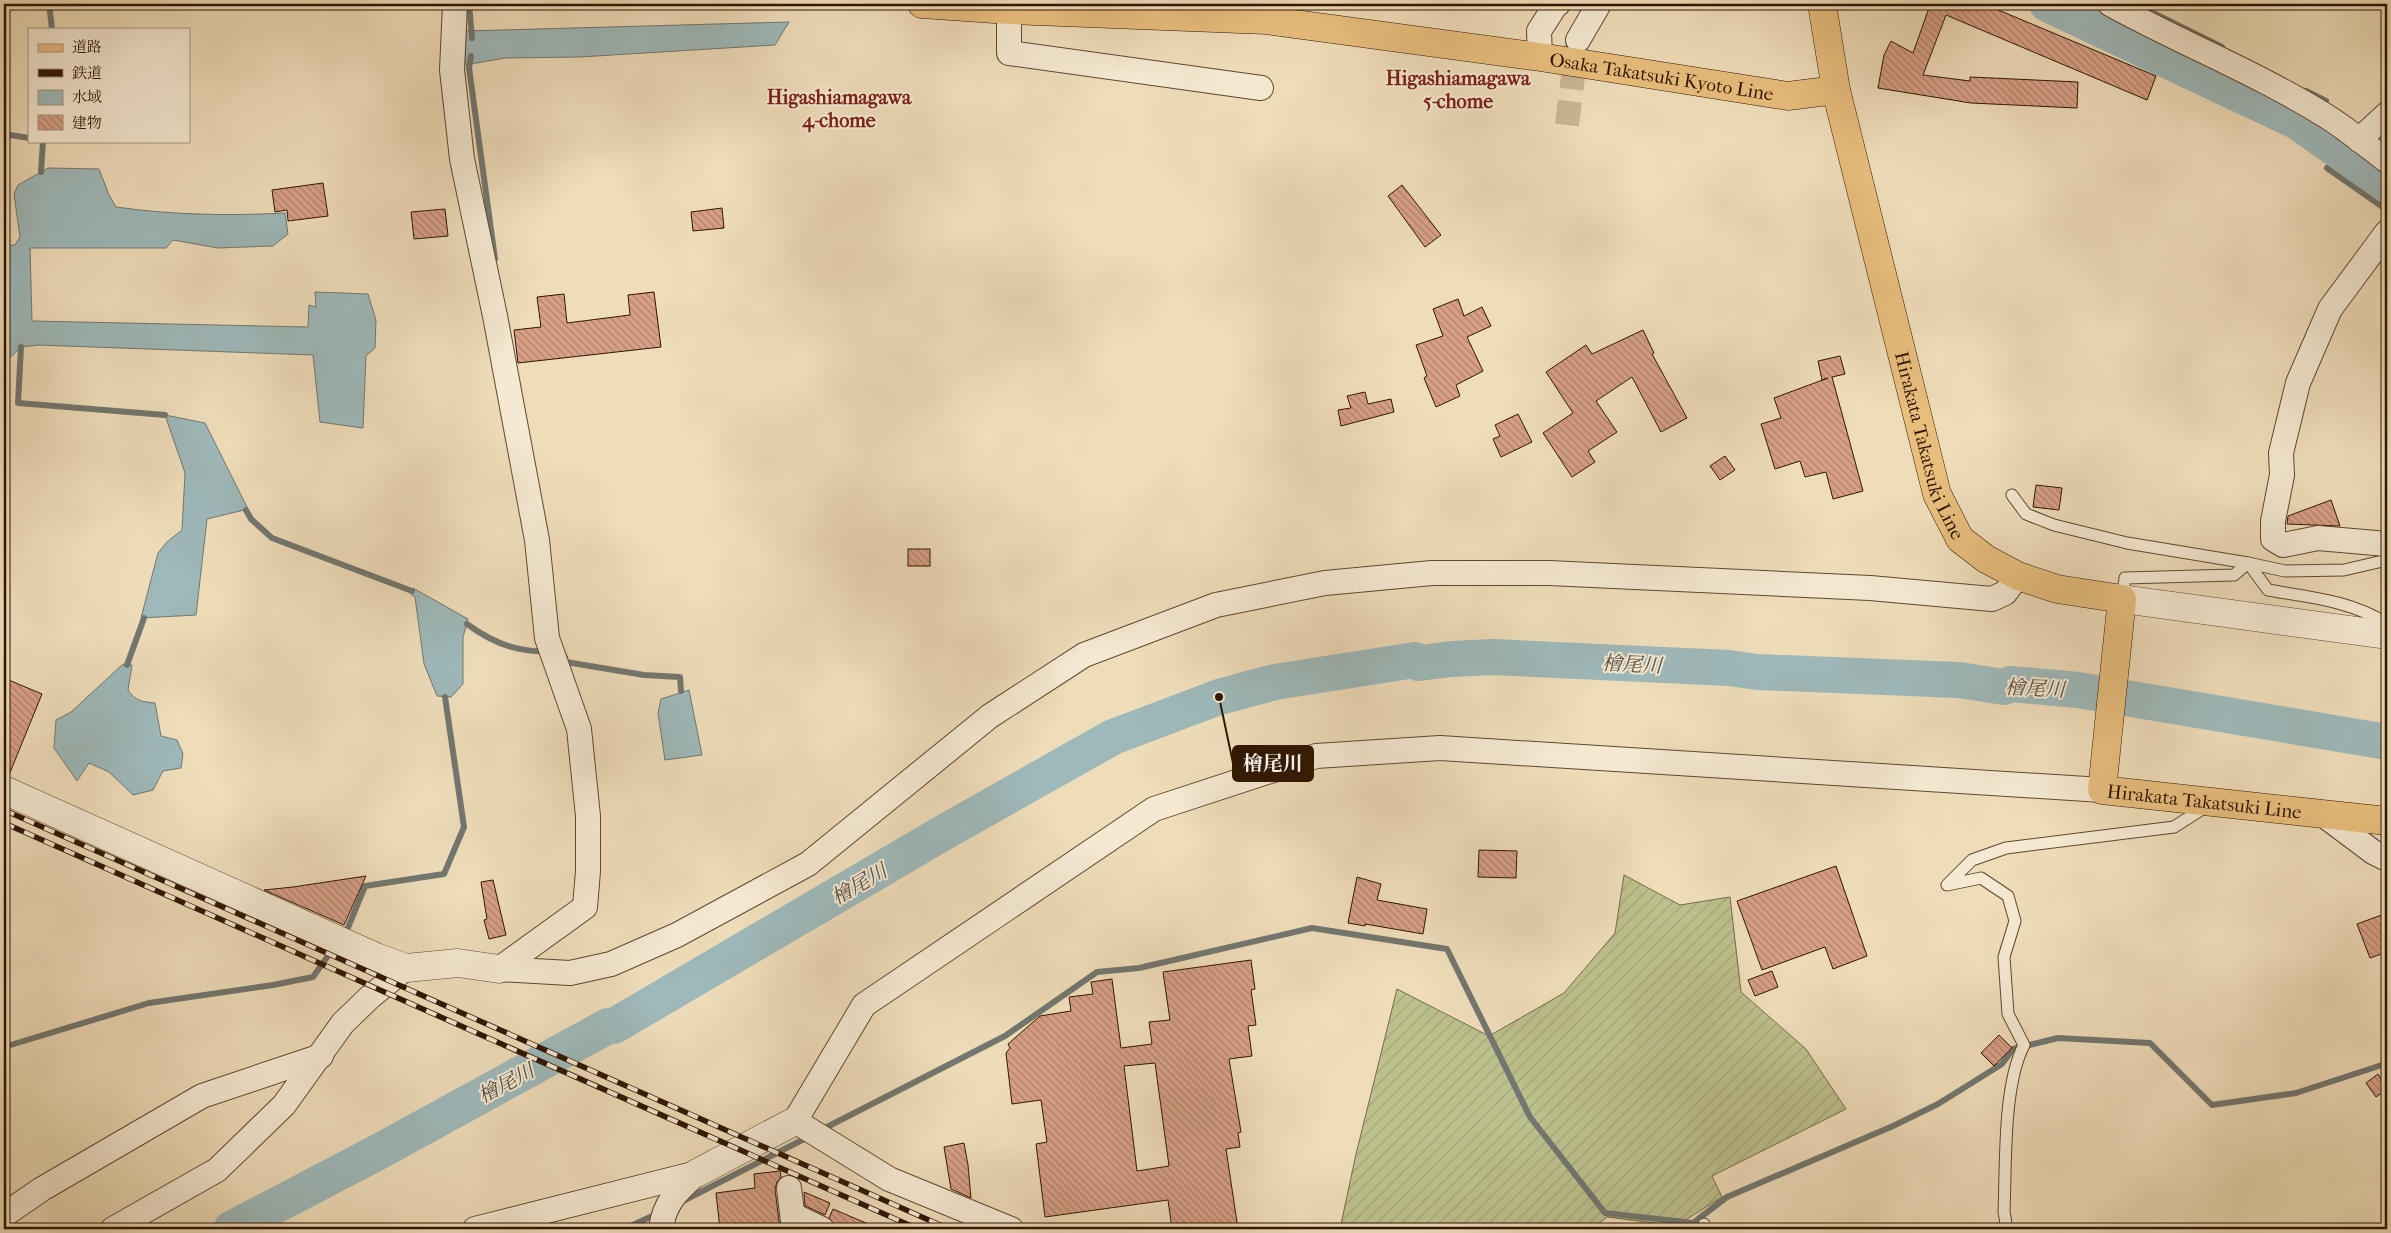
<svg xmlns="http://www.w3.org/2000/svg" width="2391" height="1233" font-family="'IM FELL French Canon','Noto Serif JP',serif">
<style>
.garden{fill:url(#garden-furrows);stroke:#766a47}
.water{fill:#9eb9ba;stroke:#727770}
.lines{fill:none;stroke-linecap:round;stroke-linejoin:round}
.stream{stroke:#727770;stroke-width:6}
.river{stroke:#9eb9ba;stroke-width:36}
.building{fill:url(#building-back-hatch);stroke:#2f1501;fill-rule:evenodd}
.minor-tunnel{stroke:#c9b595;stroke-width:24;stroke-dasharray:24 12;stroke-linecap:butt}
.service-casing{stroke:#5f472f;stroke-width:13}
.minor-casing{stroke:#5f472f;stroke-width:26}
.tertiary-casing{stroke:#5f472f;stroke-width:29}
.primary-casing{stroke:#2f1501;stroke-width:29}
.service{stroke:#f5e9d2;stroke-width:11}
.minor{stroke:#f5e9d2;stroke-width:24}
.tertiary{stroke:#f5e9d2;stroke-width:28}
.primary{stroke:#e8be7d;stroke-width:28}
.rail-casing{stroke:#2f1501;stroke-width:5.5}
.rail{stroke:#f5e9d2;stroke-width:4;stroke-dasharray:11;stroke-linecap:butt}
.labels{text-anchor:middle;stroke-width:4;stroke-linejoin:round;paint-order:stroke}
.street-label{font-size:19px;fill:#2f1501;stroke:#f5e9d2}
.neighbourhood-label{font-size:20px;font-weight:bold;fill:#7a1f14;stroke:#f5e9d2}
.water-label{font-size:20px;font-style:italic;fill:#564e42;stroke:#f5e9d2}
.leader{fill:none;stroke:#2f1501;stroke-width:2}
.callout-dot{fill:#2f1501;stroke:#f5e9d2;stroke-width:2}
.callout{fill:#2f1501;stroke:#2f1501;stroke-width:2}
.callout-label{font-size:20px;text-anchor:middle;font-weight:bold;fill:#fff}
</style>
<defs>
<pattern id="garden-furrows" width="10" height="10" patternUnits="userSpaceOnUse" patternTransform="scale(1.25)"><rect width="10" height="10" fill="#bcc08d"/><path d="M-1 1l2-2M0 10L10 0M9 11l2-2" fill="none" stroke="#a2a478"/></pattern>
<pattern id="building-back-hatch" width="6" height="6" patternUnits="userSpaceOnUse" patternTransform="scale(1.25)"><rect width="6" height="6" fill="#d8a087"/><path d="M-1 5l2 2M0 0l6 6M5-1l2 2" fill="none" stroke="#b0816c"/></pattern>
</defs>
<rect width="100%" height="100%" fill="#efddba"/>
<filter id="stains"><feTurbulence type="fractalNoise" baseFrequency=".004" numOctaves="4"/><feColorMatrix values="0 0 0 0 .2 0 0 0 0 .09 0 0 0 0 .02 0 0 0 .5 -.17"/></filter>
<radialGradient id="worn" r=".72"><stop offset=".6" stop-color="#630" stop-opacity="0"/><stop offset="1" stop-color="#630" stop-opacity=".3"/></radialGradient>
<path class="garden" d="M1624,875L1680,905L1730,897L1741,992L1806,1049L1846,1109L1712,1176L1722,1197L1676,1226L1607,1217L1592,1229H1340L1356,1154L1397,989L1489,1036L1564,993L1615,933Z"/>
<g class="water">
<path d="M789,22L775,45L580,57L505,58L465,65L466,31Z"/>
<path d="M48,168L99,169L109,195L116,207C172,215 228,216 285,213L288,234L273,246L218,248L173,240L166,248H30L32,321L308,327L309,305L316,307L315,292L368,294L376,320L375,348L366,356L363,428L320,422L313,355L38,345L21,347L4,363V246L15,245L20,237L14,194L18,185Z"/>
<path d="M165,415L205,423L248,509L207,519L196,615L141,618L158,553L167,542L182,530L185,473Z"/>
<path d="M413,588L468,619L463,637V684L451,697L437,696L424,664L415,597L411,594Z"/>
<path d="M123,664L132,665L128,690C135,701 143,702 155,703L161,736L177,740L183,754L181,768L163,771L153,790L133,795L109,772L89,763L77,781L54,748L56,720L71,712Z"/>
<path d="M689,690L702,755L665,760L658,713L661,699Z"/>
</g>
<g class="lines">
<g class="stream">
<path d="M49,4L52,29"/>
<path d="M469,4L472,38"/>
<path d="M2135,4L2222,47"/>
<path d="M471,56L469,68L495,259"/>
<path d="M2306,91L2326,101"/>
<path d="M4,134L29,138"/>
<path d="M2327,168L2387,210"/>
<path d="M41,172L43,141"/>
<path d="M21,347L18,403L165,415"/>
<path d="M246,510L251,519L272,538L412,591"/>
<path d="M467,624C490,641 518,653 547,651"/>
<path d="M565,657L566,662L644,675L680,677L681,691"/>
<path d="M127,665L144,618"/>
<path d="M343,936L347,930L365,886L444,874L464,827L445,697"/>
<path d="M4,1047L149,1003L273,985L313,977L335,946"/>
<path d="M821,1130L1005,1036L1097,972L1139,968L1312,928L1447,949L1530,1117L1605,1213L1693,1223L1727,1197L1893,1126L1938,1104L2002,1064L2013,1049L2058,1038L2150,1043L2212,1105L2296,1093L2385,1064L2387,1066"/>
<path d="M681,1202L810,1136"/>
<path d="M624,1229L659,1213"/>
</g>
<g class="river">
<path d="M2047,4L2296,121L2387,185"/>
<path d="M231,1229L380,1151L608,1026H614L948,830L1113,737L1219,697L1275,682L1415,660L1419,663L1452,659L1493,657L1729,668L1757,672L1959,680L2004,687L2010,684L2078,690L2387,742"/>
</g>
</g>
<g class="building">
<path d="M1919,4H1984L2156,76L2147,100L1946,15L1923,75L1970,81V77L2078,82L2077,108L1971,103L1878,88L1884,55L1891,41L1913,53L1929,8Z"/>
<path d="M323,183L328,216L288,221L287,210L275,212L272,190Z"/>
<path d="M1402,185L1441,235L1425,247L1388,196Z"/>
<path d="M722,208L724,228L693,231L691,212Z"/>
<path d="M445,209L448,236L414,239L411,212Z"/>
<path d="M654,292L661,347L518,363L514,330L541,327L537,297L564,294L567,323L630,315L628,295Z"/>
<path d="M1458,299L1464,316L1482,307L1491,326L1467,337L1483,371L1456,385L1460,396L1436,407L1424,378L1427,376L1416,345L1443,336L1433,309Z"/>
<path d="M1643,330L1654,353L1652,354L1687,418L1661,432L1632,377L1596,401L1617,432L1588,451L1595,462L1572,477L1543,433L1573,413L1546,372L1586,345L1592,354Z"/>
<path d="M1840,356L1845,374L1832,377L1863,491L1833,499L1826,472L1805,477L1800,461L1775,469L1761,424L1781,418L1774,398L1828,378L1822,380L1818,361Z"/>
<path d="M1365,392L1368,404L1391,399L1394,412L1341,426L1338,410L1351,408L1347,396Z"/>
<path d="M1518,414L1532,442L1501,457L1493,439L1500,436L1495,425Z"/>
<path d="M1725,456L1735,470L1720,480L1710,466Z"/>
<path d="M2036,485L2062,488L2059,510L2033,507Z"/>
<path d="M2331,500L2340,526L2287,524L2288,516Z"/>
<rect x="908" y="549" width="22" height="17"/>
<path d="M4,678L42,694L9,775H4Z"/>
<path d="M1479,850L1517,851L1516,878L1478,877Z"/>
<path d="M1836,866L1867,956L1833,969L1825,947L1762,970L1737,901Z"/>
<path d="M366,876L344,925L264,890L293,887Z"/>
<path d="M1357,877L1381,884L1377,900L1427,909L1423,934L1365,924V926L1348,923Z"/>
<path d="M493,880L506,935L489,939L484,920L487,919L481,882Z"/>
<path d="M2387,913V952L2370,958L2357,924Z"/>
<path d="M1251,960L1255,989L1251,990L1256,1025L1248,1026L1252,1056L1229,1059L1241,1132L1238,1133L1240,1147L1226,1149L1238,1229H1172L1168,1200L1045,1217L1036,1144L1047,1142L1041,1100L1012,1104L1006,1053L1010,1048L1008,1044L1040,1016L1071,1011L1069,997L1093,994L1091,982L1112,979L1121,1048L1152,1044L1149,1022L1170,1020L1163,972ZM1155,1063L1169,1166L1137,1171L1124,1066Z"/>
<path d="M1772,971L1778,987L1755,996L1748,980Z"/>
<path d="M1999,1035L2012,1048L1994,1066L1981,1053Z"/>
<path d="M2378,1074L2387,1089L2376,1097L2366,1083Z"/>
<path d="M964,1143L968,1165L971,1198L951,1189L944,1147Z"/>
<path d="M780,1171L781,1177L777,1182L775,1189L780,1229H720L716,1193L755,1188L754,1174Z"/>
<path d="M804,1192L830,1203L825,1215L805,1206Z"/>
<path d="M833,1209L880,1229H842L835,1226L829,1218Z"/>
</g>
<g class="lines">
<path class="minor-tunnel" d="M1567,125L1577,44"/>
<g class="service-casing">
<g id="service">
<path d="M2012,495L2026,514L2054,525L2127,543L2248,563L2268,590C2308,597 2353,601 2387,624"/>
<path d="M2122,599L2125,578L2234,575L2248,563L2285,571L2344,570L2387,560"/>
<path d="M1704,1224V1229"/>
<path d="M2007,1229L2004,1212C2006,1165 2003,1085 2024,1045L2008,1014L2004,957L2015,921L2008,896L1981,878L1947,885L1972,860L2006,848L2174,827L2207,806"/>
</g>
</g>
<g class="minor-casing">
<g id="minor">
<path d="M455,4L452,70L462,159L495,316L537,540L547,638L579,729L588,816V871L585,907L499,969"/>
<path d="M2110,4C2181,43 2257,73 2326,116C2347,129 2367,146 2387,161"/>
<path d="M1009,10V53L1261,88"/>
<path d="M1578,40L1599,4"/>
<path d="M1540,57L1539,31L1555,6L1558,4"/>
<path d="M2359,140L2387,114"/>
<path d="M2387,232L2330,309L2298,383L2281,453L2282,475L2273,521V539L2283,545L2318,538L2387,544"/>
<path d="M2321,813L2373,852L2387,859"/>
<path d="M499,969L570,973L611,964L677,935L808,864L990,716L1084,655L1216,605L1325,583L1432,573H1549L1870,588L1992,599L2005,593L2018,576"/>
<path d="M789,1188L794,1229"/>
<path d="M4,1215L42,1189L202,1096L321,1056"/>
<path d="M793,1215L822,1229"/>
<path d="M113,1229L217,1170L284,1105L343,1023L370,997L406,968"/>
<path d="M475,1229L697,1173"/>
<path d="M661,1229C664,1203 677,1191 696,1174"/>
<path d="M1011,1229L889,1179L795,1121L864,1005L1154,809L1316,756L1440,748L2102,790"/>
</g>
</g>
<g class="tertiary-casing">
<g id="tertiary">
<path d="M2122,599L2387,635"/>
<path d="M4,790L376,957L406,968L458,963L499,969"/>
<path d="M697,1173L795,1121"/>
</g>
</g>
<g class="primary-casing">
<g id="primary">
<path id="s1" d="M922,4L1009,10L1266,20L1540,57L1788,96L1836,90"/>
<path id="s2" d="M1822,4L1836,90L1937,494L1960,539L1986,559L2018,576L2057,589L2122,599L2102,790L2387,821"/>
</g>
</g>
<use href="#service" class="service"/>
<use href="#minor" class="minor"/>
<use href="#tertiary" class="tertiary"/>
<use href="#primary" class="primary"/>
<g class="rail-casing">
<g id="rail">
<path d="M4,810L949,1229"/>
<path d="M4,823L918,1229"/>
</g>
</g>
<use href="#rail" class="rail"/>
</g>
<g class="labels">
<g class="street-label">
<text dy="7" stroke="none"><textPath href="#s1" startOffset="744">Osaka Takatsuki Kyoto Line</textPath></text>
<text dy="7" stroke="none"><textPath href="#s2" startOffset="455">Hirakata Takatsuki Line</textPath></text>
<text dy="7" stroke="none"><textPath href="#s2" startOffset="1025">Hirakata Takatsuki Line</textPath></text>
</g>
<g class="neighbourhood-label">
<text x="1458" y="85">Higashiamagawa<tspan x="1458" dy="23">5-chome</tspan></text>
<text x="839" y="104">Higashiamagawa<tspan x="839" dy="23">4-chome</tspan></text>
</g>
<g class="water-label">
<text transform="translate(1632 664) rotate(3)" y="7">檜尾川</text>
<text transform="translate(2035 688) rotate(3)" y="7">檜尾川</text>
<text transform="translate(859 884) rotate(-30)" y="7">檜尾川</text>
<text transform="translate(506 1083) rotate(-28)" y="7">檜尾川</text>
</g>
</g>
<path class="leader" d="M1219 697L1233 763"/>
<circle class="callout-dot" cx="1219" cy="697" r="5"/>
<rect class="callout" x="1233" y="746" width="80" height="35" rx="5"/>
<g class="callout-label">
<text x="1273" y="770">檜尾川</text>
</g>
<rect width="2391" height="1233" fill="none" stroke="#efddba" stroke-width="20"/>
<rect x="5" y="5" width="2381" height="1223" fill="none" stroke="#2f1501" stroke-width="2.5"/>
<rect x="10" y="10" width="2371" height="1213" fill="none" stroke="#2f1501"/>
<rect x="28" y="28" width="162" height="115" fill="#f5e9d2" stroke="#a6947e"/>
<rect x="38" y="44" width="25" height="8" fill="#e8be7d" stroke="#a6947e"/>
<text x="72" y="52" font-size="15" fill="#2f1501">道路</text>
<rect x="38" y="69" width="25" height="8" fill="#2f1501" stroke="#a6947e"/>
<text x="72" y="78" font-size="15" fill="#2f1501">鉄道</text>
<rect x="38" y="90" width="25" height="15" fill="#9eb9ba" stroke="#a6947e"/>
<text x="72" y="102" font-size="15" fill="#2f1501">水域</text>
<rect x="38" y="115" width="25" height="15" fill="url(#building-back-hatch)" stroke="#a6947e"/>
<text x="72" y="128" font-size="15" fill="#2f1501">建物</text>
<rect width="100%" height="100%" filter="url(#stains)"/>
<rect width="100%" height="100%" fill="url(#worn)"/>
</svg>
